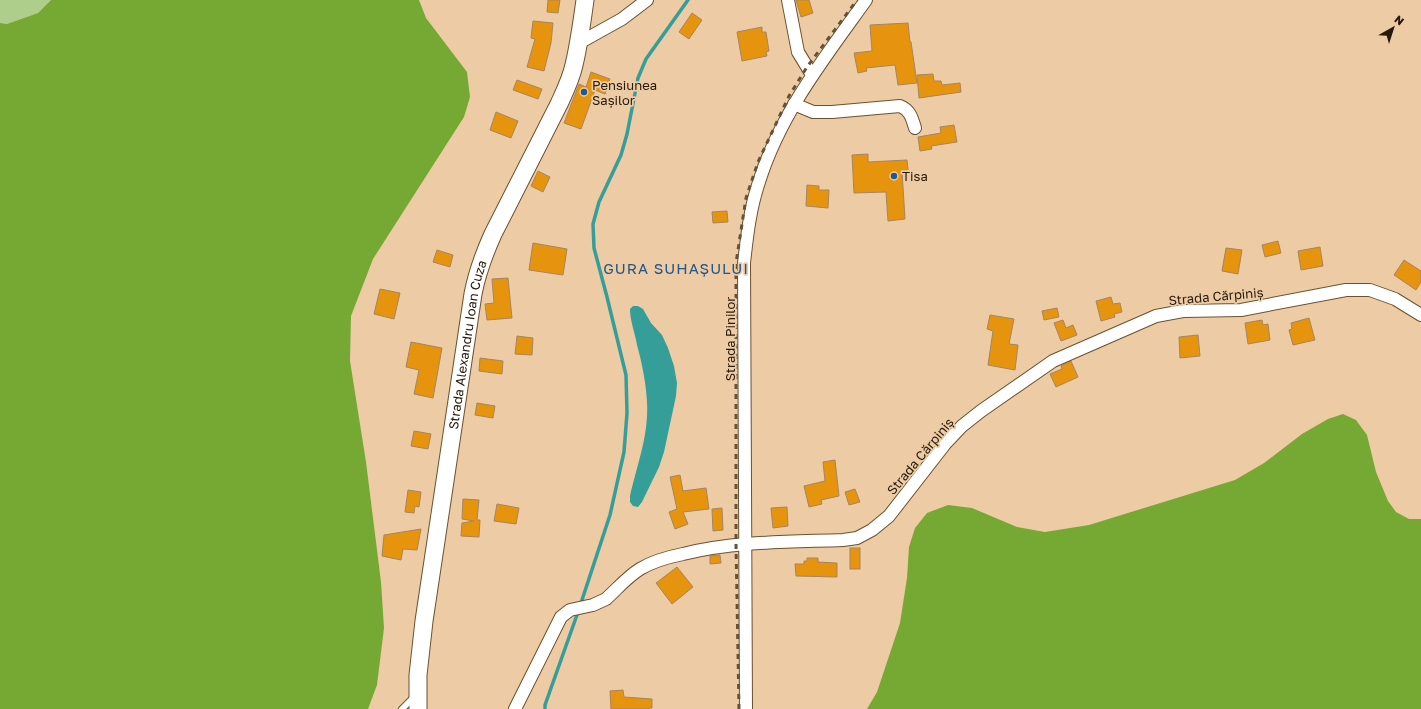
<svg xmlns="http://www.w3.org/2000/svg" width="1421" height="709" font-family="'Golos Text',sans-serif">
<style>
.green{fill:#adcf8b}
.forest{fill:#76a933}
.water{fill:#369e99}
.lines{fill:none;stroke-linecap:round;stroke-linejoin:round}
.stream{stroke:#369e99;stroke-width:3.5}
.building{fill:#e6940d;stroke:#a58561}
.service-casing{stroke:#6d502d;stroke-width:8}
.minor-casing{stroke:#6d502d;stroke-width:14}
.secondary-casing{stroke:#6d502d;stroke-width:19}
.service{stroke:#fff;stroke-width:6}
.minor{stroke:#fff;stroke-width:12}
.secondary{stroke:#fff;stroke-width:17}
.rail{stroke:#65523b;stroke-width:3;stroke-dasharray:5 5;stroke-linecap:butt}
.poi-dot{fill:#1e5990;stroke:#edcba4;stroke-width:1.5}
.labels{text-anchor:middle;stroke-width:3.5;stroke-linejoin:round;paint-order:stroke}
.poi-label{font-size:13px;fill:#261a0b;stroke:#edcba4;text-anchor:start}
.street-label{font-size:13px;fill:#261a0b;stroke:#edcba4}
.quarter-label{font-size:15px;letter-spacing:1px;fill:#215688;stroke:#edcba4}
</style>
<rect width="100%" height="100%" fill="#edcba4"/>
<path class="green" d="M0,0H51L38,13L7,24L0,23Z"/>
<g class="forest">
<path d="M51,0H419L426,18L467,72L470,97L464,117L373,259L351,316L350,361L366,462L381,582L384,628L377,685L368,709H0V23L7,24L38,13Z"/>
<path d="M1343,414L1356,420L1367,435L1376,472L1388,501L1396,512L1409,519H1421V709H867L877,692L900,623L907,578L909,547L915,528L927,513L948,505L972,508L1017,527L1045,532L1089,525L1235,480L1264,463L1302,434L1328,419Z"/>
</g>
<path class="water" d="M633,306H638L643,309L651,323L662,335L668,348L674,366L677,383L676,396L664,452L659,467L642,502L638,507L633,506L630,502V496C637,465 649,435 647,402C646,383 642,363 637,345C635,333 630,321 630,309Z"/>
<g class="lines">
<g class="stream">
<path d="M580,606L610,515L624,452L627,413L626,375L607,297L594,248L593,224L599,202L621,155L627,134L638,78L646,59L688,0"/>
<path d="M545,709V705L578,612"/>
</g>
</g>
<g class="building">
<path d="M548,0H560L558,13L547,12Z"/>
<path d="M796,0H809L813,13L801,17Z"/>
<path d="M692,13L702,20L689,39L679,32Z"/>
<path d="M533,21L553,23L551,43L544,71L527,67L535,39L531,38Z"/>
<path d="M908,23L910,42H911L917,83L898,85L895,65L866,68L867,71L858,73L854,53L872,51L870,25Z"/>
<path d="M762,27V32H766L769,51L766,52L767,56L742,61L737,32Z"/>
<path d="M591,72L610,79L605,94L595,90L581,129L564,123L579,84L586,87Z"/>
<path d="M933,74L934,81H941L942,85L960,83L961,92L919,98L917,75Z"/>
<path d="M517,80L542,89L538,99L513,90Z"/>
<path d="M496,112L518,121L511,138L490,130Z"/>
<path d="M954,125L957,142L931,146L932,149L920,151L918,137L941,133L940,127Z"/>
<path d="M868,154V162L907,160L908,170L902,171L905,219L888,221L886,192L854,193L852,155Z"/>
<path d="M538,171L550,177L543,192L531,186Z"/>
<path d="M807,185L819,186V190H829L828,208L806,206Z"/>
<path d="M727,211L728,222L713,223L712,212Z"/>
<path d="M1278,241L1281,253L1265,257L1262,245Z"/>
<path d="M533,243L567,249L563,275L529,270Z"/>
<path d="M1320,247L1323,266L1301,270L1298,251Z"/>
<path d="M1226,248L1242,250L1238,274L1222,271Z"/>
<path d="M437,250L453,255L450,267L433,262Z"/>
<path d="M1404,260L1421,271V282L1416,290L1394,275Z"/>
<path d="M508,278L512,318L487,320L485,304L494,303L492,279Z"/>
<path d="M380,289L400,293L394,319L374,314Z"/>
<path d="M1111,297L1113,304L1120,303L1122,312L1114,314L1115,317L1101,321L1096,301Z"/>
<path d="M1057,308L1059,317L1044,320L1042,311Z"/>
<path d="M990,315L1014,319L1009,344L1018,345L1015,370L988,365L993,331L987,329Z"/>
<path d="M1309,318L1315,340L1293,345L1289,330L1292,329L1291,323Z"/>
<path d="M1063,320L1066,328L1073,325L1077,335L1061,341L1054,323Z"/>
<path d="M1262,320L1263,325L1268,324L1270,340L1248,344L1245,323Z"/>
<path d="M1198,335L1200,356L1180,358L1179,337Z"/>
<path d="M517,336L533,338L532,355L515,354Z"/>
<path d="M411,342L442,348L433,398L414,394L419,370L406,367Z"/>
<path d="M480,358L503,361L502,374L479,371Z"/>
<path d="M1071,361L1078,377L1056,387L1050,374L1062,369L1061,366Z"/>
<path d="M477,403L495,406L493,418L475,415Z"/>
<path d="M414,431L431,434L428,449L411,446Z"/>
<path d="M835,460L839,496L821,500L822,504L809,507L804,486L825,481L823,462Z"/>
<path d="M680,475L683,491L706,488L709,509L683,512L688,524L675,529L669,512L677,509L670,477Z"/>
<path d="M855,489L860,502L849,505L845,492Z"/>
<path d="M408,490L421,492L419,507L415,506L414,513L405,512Z"/>
<path d="M463,499L479,500L477,520H480L479,537L461,536L462,523L474,521L462,519Z"/>
<path d="M497,504L519,508L516,524L494,521Z"/>
<path d="M787,507L788,526L773,528L771,508Z"/>
<path d="M722,508L723,530L713,531L712,509Z"/>
<path d="M421,529L417,550L403,549L401,560L382,556L384,535Z"/>
<rect x="850" y="548" width="10" height="21"/>
<path d="M720,555L721,563L710,564V556Z"/>
<path d="M807,558H818V562L837,563V577L796,576L795,564H804V561H807Z"/>
<path d="M677,567L693,587L672,604L656,583Z"/>
<path d="M623,690L624,697L652,699V708H649V709H611L610,691Z"/>
</g>
<g class="lines">
<g class="service-casing">
<path id="service" d="M402,709L415,696"/>
</g>
<g class="minor-casing">
<g id="minor">
<path d="M788,0L798,52L812,75"/>
<path d="M579,43L622,19L647,0"/>
<path d="M794,104L813,112H832L900,106C910,110 912,118 915,128"/>
<path d="M515,709L561,617L570,610L593,605L606,599C617,589 627,577 640,569C653,561 668,557 683,554C736,541 788,542 843,540L857,538L872,530L889,516L945,444L962,426L981,411L1053,361L1156,316L1183,311L1241,310L1346,290H1370L1395,299L1421,315"/>
<path d="M746,709L744,263C747,236 750,208 759,182C780,114 825,57 866,0"/>
</g>
</g>
<g class="secondary-casing">
<g id="secondary">
<path id="s1" d="M418,709V675L424,621L473,294C477,273 484,254 493,234L559,104C565,91 571,79 574,65C579,44 582,22 585,0"/>
</g>
</g>
<use href="#service" class="service"/>
<use href="#minor" class="minor"/>
<use href="#secondary" class="secondary"/>
<path class="rail" d="M739,709L736,544V263L746,198L758,162L789,96L807,67L857,0"/>
</g>
<g class="poi-dot">
<circle cx="584" cy="92" r="4"/>
<circle cx="894" cy="176" r="4"/>
</g>
<g class="labels">
<g class="poi-label">
<text x="592" y="90">Pensiunea<tspan x="592" dy="15">Sașilor</tspan></text>
<text x="902" y="181">Tisa</text>
</g>
<g class="street-label">
<text transform="translate(1216 296) rotate(-5)" y="5">Strada Cărpiniș</text>
<text transform="translate(730 339) rotate(-90)" y="5">Strada Pinilor</text>
<text dy="5" stroke="none"><textPath href="#s1" startOffset="368">Strada Alexandru Ioan Cuza</textPath></text>
<text transform="translate(920 456) rotate(-50)" y="5">Strada Cărpiniș</text>
</g>
<g class="quarter-label">
<text x="676" y="274">GURA SUHAȘULUI</text>
</g>
</g>
<g transform="translate(1393 28) rotate(39)" stroke="#edcba4" stroke-width="3" paint-order="stroke">
<path d="M0-3L7 15L0 10L-7 15Z" fill="#261a0b"/>
<text y="-6" font-size="11" font-weight="bold" text-anchor="middle" fill="#261a0b">N</text>
</g>
</svg>
